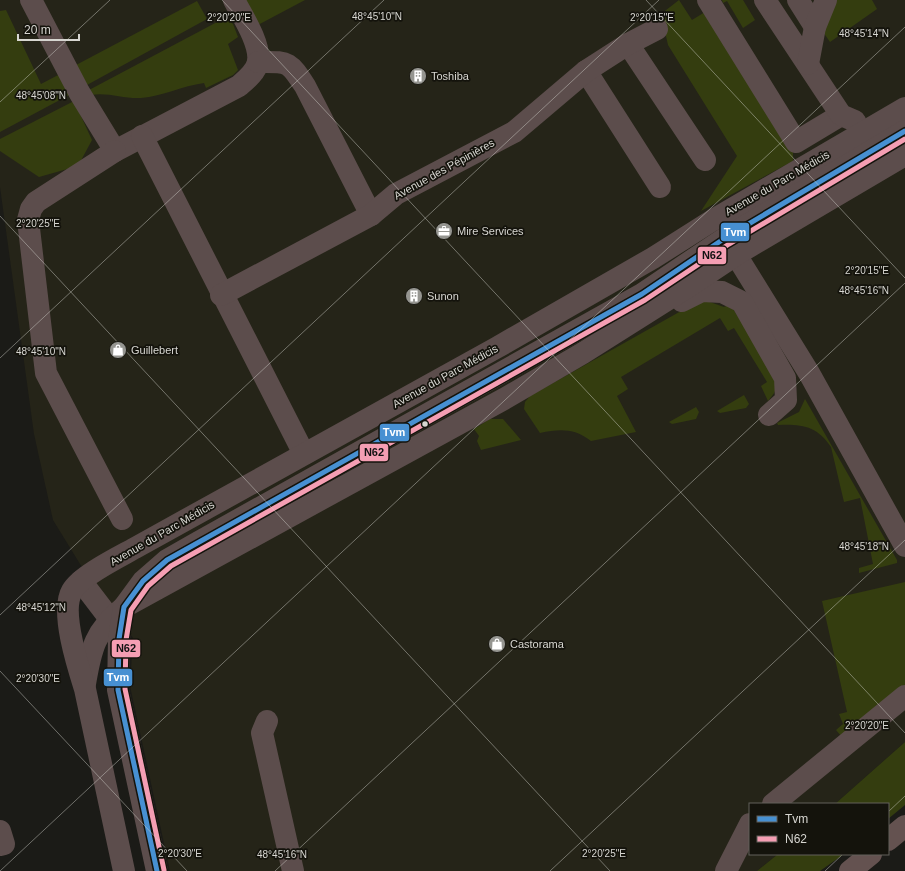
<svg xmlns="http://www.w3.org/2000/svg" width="905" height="871" font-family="Arial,sans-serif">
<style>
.built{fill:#252418}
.green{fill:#343d0f}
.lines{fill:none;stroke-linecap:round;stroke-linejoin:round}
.minor{stroke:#5c4d4c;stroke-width:22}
.highway{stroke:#645250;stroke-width:22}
.bus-1-casing{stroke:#14130c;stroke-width:8}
.bus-2-casing{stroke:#14130c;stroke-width:8}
.bus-1{stroke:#4790d2;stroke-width:5}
.bus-2{stroke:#f59eb3;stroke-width:5}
.ticks{fill:none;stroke:#d7d6d1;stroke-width:1;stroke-opacity:0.45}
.bus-dot{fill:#d7d6d1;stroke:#14130c;stroke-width:1.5}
.labels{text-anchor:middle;stroke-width:3.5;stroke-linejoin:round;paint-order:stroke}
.poi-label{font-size:11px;fill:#d7d6d1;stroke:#14130c;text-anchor:start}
.street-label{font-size:11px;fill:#d7d6d1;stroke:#14130c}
.ticks-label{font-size:10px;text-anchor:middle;fill:#d7d6d1;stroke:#14130c;stroke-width:3.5;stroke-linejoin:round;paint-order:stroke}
.line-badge{stroke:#14130c;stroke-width:1.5}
.badge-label{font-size:11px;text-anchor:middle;font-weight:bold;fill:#fff}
.pale-badge-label{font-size:11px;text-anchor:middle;font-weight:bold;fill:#111}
</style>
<rect width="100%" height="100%" fill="#1b1b17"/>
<path class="built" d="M0,0H905V742L835,804H750V854H778L757,871H170L130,686L133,638L80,564L53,520L34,434L0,187Z"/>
<g class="green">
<path d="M244,0H305L256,26Z"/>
<path d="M679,0L692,20L705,12L793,152V161L701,211L737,156L668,45L661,14Z"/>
<path d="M722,0H743L755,20L743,28L727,1L723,3Z"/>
<path d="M836,0H872L877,9L830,42L821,29Z"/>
<path d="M197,1L207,19L87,85L76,65Z"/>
<path d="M6,10L41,84L60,74L71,94L0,132V11Z"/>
<path d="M228,20L233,24L238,37L228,44L238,70L233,75L206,88L204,83C182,86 163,96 141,98C124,99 108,92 91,95L89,90L219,21Z"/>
<path d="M74,101L92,140L78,166L39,177L0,151V139Z"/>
<path d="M707,301L724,307L730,304C741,322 773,367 776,385C777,391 772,396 768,401L761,386L767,382L734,328L728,331L720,318L621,377L628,389L617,396L636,432L591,441C574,428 560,429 540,433L524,409L525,402L530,396L697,302Z"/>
<path d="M744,395L749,404L746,408L720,413L717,411Z"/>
<path d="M805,399L897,560V563L859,573V568L873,564L860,498L844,502L831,447C817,426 802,424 778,425L777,423L799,412Z"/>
<path d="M696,407L699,412L696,419L672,424L669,422Z"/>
<path d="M490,419H503L521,440L481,450L477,441L479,436L474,429Z"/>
<path d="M905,582V685L842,737L836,730L843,724L839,714L847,712L822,601Z"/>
<path d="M905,742V805L888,819V804H835Z"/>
<path d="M778,854H844L820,871H757Z"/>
</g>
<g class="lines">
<g class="minor">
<path d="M31,0L79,92L115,151L239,86C246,80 256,72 258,62C261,44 242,15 234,0"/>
<path d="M708,0L796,142L841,115"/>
<path d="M765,0L841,115L855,121"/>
<path d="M798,0L815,27"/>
<path d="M628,44L705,160"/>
<path d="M258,62C289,62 288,60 305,86L371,215"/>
<path d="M808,64L815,27L826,0"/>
<path d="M586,71L660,187"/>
<path d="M142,136L304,454"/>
<path d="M115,151L36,202L31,209L28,220L46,373L122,519"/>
<path d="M728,242L809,373L905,546"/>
<path d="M221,295L371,215L396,194L514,132L586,71L628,44L657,29"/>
<path d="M682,301L702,291L722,292L742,302L785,378L786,400L769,415"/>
<path d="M81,581L110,619"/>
<path d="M85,684C91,648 95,631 124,607L504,399L583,353L686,288L737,254L905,155"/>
<path d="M267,721L262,733L293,871"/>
<path d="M773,804L905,696"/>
<path d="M0,831L4,844L0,845"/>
<path d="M124,871L85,689C78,667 60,611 72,591C80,576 119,557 135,548L496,348L653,258L713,220L905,108"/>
<path d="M157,871L118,690L119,639L124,607L143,581L167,560L195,544L642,294L725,238L905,131"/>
<path d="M726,871L750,824"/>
</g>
<g class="highway">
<path d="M888,840L905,826"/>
<path d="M850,871L871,854"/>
</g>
<g class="bus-1-casing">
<path id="bus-1" d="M157,871L118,690L119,639L124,607L143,581L167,560L642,294L725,238L905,131"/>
</g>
<g class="bus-2-casing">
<path id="bus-2" d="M164,870L125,689L126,640L131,610L148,586L171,566L645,300L729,244L905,139"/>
</g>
<use href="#bus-1" class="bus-1"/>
<use href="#bus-2" class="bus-2"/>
</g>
<path class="ticks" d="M222,0L905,733M646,0L905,278M0,102L110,0M0,216L610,871M0,358L384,0M0,615L659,0M0,671L187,871M888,812L905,796M0,871L905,27M275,871L905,283M550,871L905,540M825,871L843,854"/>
<defs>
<g id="building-disc" transform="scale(0.9)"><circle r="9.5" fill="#959590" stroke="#14130c"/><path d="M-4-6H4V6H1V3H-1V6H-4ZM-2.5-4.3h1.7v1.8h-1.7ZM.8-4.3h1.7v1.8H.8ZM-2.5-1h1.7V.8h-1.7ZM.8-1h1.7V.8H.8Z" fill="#fff"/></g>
<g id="office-disc" transform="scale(0.9)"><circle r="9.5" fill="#959590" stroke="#14130c"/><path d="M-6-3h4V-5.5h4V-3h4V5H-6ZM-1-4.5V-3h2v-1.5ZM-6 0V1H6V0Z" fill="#fff"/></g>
<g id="shop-disc" transform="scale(0.9)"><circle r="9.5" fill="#959590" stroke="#14130c"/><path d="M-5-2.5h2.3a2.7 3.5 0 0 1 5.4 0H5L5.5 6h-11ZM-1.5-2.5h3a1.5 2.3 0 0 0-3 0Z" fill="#fff"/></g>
</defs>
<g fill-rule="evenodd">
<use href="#building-disc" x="418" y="76"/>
<use href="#office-disc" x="444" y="231"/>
<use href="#building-disc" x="414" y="296"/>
<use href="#shop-disc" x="118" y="350"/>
<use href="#shop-disc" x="497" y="644"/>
</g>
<circle class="bus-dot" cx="425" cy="424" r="3.5"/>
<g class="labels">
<g class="poi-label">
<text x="431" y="80">Toshiba</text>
<text x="457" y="235">Mire Services</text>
<text x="427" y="300">Sunon</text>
<text x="131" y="354">Guillebert</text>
<text x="510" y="648">Castorama</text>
</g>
<g class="street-label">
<text transform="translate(444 169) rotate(-29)" y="4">Avenue des Pépinières</text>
<text transform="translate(777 183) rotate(-30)" y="4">Avenue du Parc Médicis</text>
<text transform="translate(445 376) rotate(-29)" y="4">Avenue du Parc Médicis</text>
<text transform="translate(162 533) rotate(-30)" y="4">Avenue du Parc Médicis</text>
</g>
</g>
<g class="ticks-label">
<text x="377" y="20">48°45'10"N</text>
<text x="229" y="21">2°20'20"E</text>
<text x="652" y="21">2°20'15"E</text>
<text x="864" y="37">48°45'14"N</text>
<text x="41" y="99">48°45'08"N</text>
<text x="38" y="227">2°20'25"E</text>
<text x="867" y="274">2°20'15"E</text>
<text x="864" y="294">48°45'16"N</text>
<text x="41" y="355">48°45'10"N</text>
<text x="864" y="550">48°45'18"N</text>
<text x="41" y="611">48°45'12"N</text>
<text x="38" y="682">2°20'30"E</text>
<text x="867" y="729">2°20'20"E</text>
<text x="180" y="857">2°20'30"E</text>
<text x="604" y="857">2°20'25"E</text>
<text x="282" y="858">48°45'16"N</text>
</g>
<g class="line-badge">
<rect x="720" y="222" width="30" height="20" rx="4" fill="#4790d2"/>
<rect x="697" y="246" width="30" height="19" rx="4" fill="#f59eb3"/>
<rect x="379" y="423" width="31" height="19" rx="4" fill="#4790d2"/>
<rect x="359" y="443" width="30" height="19" rx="4" fill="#f59eb3"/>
<rect x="111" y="639" width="30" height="19" rx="4" fill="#f59eb3"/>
<rect x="103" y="668" width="30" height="19" rx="4" fill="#4790d2"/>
</g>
<g class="badge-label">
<text x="735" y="236">Tvm</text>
<text x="394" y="436">Tvm</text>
<text x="118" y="681">Tvm</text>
</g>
<g class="pale-badge-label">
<text x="712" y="259">N62</text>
<text x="374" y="456">N62</text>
<text x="126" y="652">N62</text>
</g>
<rect x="749" y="803" width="140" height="52" fill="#14130c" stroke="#62615b"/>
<rect x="757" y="816" width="20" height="6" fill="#4790d2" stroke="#62615b"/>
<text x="785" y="823" font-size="12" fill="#d7d6d1">Tvm</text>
<rect x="757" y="836" width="20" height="6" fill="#f59eb3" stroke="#62615b"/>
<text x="785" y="843" font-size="12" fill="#d7d6d1">N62</text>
<path d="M18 34v6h61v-6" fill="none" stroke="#d7d6d1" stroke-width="2"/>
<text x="24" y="34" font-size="12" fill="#d7d6d1" stroke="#14130c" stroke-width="3" paint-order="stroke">20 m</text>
</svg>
